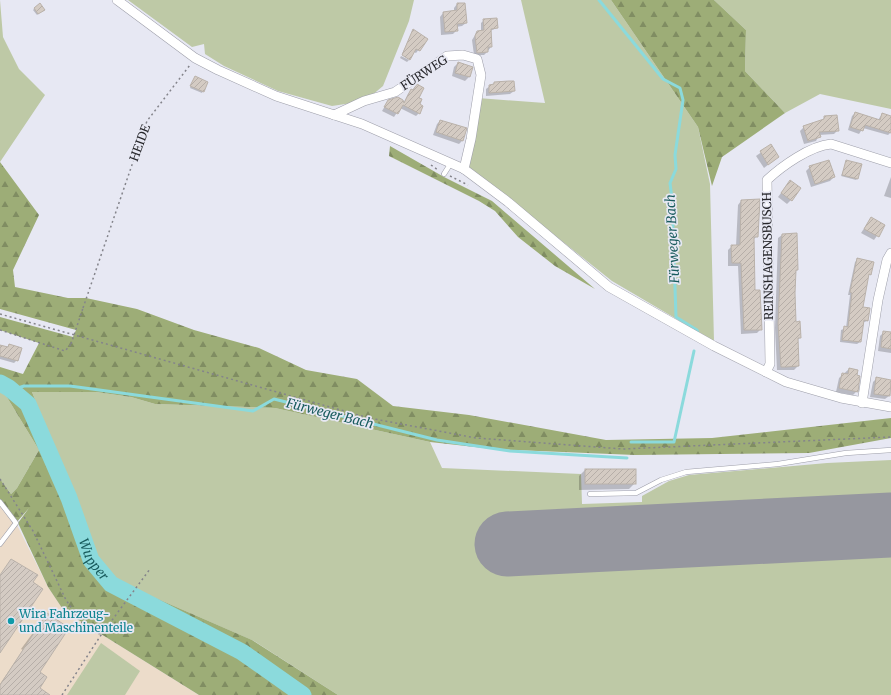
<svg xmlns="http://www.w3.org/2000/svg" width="891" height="695" font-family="Merriweather,serif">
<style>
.industrial{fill:#ecdcca}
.green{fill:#bec9a6}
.forest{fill:url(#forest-firs)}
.shadow{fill:#0003}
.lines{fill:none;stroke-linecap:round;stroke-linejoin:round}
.stream{stroke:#8bdadc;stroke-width:3}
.river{stroke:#8bdadc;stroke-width:17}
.runway{stroke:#96979f;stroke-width:65}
.building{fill:url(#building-hatch);stroke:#bab2aa}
.lane-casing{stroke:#9d9ea9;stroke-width:5.5}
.street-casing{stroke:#9d9ea9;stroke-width:10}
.path{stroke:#84848b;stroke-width:1.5;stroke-dasharray:2 3;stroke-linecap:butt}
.lane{stroke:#fff;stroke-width:4.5}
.street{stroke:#fff;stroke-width:9}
.path-bridge{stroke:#84848b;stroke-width:1.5;stroke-dasharray:2 3;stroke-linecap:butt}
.culture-dot{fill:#0f9aa8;stroke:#e7e8f3;stroke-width:1.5}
.labels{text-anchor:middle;stroke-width:3.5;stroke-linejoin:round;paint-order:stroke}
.street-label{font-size:12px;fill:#27272b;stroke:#e7e8f3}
.culture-label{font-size:12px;fill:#0d838f;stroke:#e7e8f3;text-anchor:start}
.water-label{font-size:13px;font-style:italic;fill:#185b5d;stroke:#e7e8f3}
</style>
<defs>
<pattern id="forest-firs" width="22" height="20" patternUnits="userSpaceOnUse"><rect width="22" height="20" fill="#9dad77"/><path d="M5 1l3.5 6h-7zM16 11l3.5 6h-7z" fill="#808d62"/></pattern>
<pattern id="building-hatch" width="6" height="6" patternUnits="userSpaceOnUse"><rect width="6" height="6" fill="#d4cbc3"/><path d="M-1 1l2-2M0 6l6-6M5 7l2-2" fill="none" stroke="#b6aea8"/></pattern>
</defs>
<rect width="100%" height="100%" fill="#e7e8f3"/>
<path class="industrial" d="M0,502L16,523L48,587L64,611L199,695H0Z"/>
<g class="green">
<path d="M0,0L3,37L19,69L45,95L0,162Z"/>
<path d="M128,0H414L409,21L383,86L365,101L332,106L278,91L224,66L205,54L204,44L192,47Z"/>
<path d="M521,0H611L698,127L710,184L714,341L612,281L469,167L478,98L545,103Z"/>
<path d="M714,0H891V109L820,94L785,113L745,71L746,30Z"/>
<path d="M0,392L5,394L39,450L17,488L11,494L0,479Z"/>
<path d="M32,392H96L131,397L155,404L275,408L430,442L442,468L581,474L582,504L642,502V496L669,481L689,475L827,463L891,460V695H338L254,641L142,592L115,578L98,556Z"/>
<path d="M101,643L140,671L125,695H67Z"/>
</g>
<g class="forest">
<path d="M611,0H714L746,30L745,71L785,113L722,157L712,186L698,127Z"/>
<path d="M390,146L444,177L492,201L595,289L555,266L518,237L495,211L479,201L389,156Z"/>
<path d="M0,162L39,215L13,270L15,287L68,298H86L137,309L194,330L259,348L306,370L357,379L393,406L469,415L606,440L712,438L891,418V438L809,453L635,455L493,449L430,442L275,408L155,404L131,397L96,392H32L98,556L115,578L142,592L252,640L338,695H199L64,611L48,587L18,523L29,508L16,523L0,502V479L11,494L17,488L39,450L5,394L0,392V367L23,374L39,343L0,330V317L73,337L76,330L0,309Z"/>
</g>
<g class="shadow">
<path d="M457,4L466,23L462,26L456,27L457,30L453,34L441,35L440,17L443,13L454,12V8Z"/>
<path d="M35,8L42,11L37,15L33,10Z"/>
<path d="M484,20L497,28L490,31L491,47L487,52L484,55H474L472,40L477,32L481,31V23Z"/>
<path d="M413,30L427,39L416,53L414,52L410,59L402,54Z"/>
<path d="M401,56L409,60L407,62L400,58Z"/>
<path d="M458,63L471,67L469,77L465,81L452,76L454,67Z"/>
<path d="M195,77L203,91L202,93L190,88Z"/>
<path d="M513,82L514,91L510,94L486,96V89L494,83Z"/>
<path d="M417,85L419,113L416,116L400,108L394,117L382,111L388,101L403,104L408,94Z"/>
<path d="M855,113L878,120L882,114L891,117V132L888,135L863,128L859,134L848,130L852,116Z"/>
<path d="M825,117L838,130L834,134L819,135L816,141L804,144L800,131L804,127L821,121Z"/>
<path d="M440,121L463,140L459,144L433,135L437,124Z"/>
<path d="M771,145L778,157L764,168L756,156Z"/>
<path d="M847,161L857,179L856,180L841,176Z"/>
<path d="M810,167L834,177L830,181L811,187L806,171Z"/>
<path d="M891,177V198L884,196Z"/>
<path d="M790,181L791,200L787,204L778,197Z"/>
<path d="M741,201L757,236L753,240L754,291L761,329L757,333L741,334L738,266H728V250L732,246H736L738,205Z"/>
<path d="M871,218L884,226L874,240L861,233Z"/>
<path d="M796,234L797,270L795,272V323L800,338L797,340L798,366L794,370H777L775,328L778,238L782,235Z"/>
<path d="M858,259L870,274L867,277L862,308L867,321L862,323L860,342L857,344L840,342L841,330L846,328L850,295H848L855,262Z"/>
<path d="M884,332L891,333V353L878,351L880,336Z"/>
<path d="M9,345L17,360L14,363L0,359V346L6,348Z"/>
<path d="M849,369L857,391L853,395L836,392L839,378Z"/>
<path d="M877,378L891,381L889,396L885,399L870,397L873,382Z"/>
<path d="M585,470L635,483L629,489L579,490V476Z"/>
<path d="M47,614L38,673V688L43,695H0V684L23,650L21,649Z"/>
</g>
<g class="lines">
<g class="stream">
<path d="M599,0L663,79L680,88L683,100L675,155L676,169L670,183L672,199L676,317L697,330L698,333"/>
<path d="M12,390L24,386H70L253,411L274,399L437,440L510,451L627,458"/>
<path d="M631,442H674L694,351"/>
</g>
<path class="river" id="s1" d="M0,383L9,388L28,404L69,498L91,560L111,584L242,652L303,695"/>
<path class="runway" d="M507,544L891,525"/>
</g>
<g class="building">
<path d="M40,3L45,10L38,14L34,8Z"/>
<path d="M457,3H465L467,23L457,24L458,31L445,32L443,12L457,10Z"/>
<path d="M497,18L498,28L491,29L492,47H488V52L477,53L475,36L477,31L484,30L483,19Z"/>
<path d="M413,29L428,39L420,51L416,49L410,60L402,55Z"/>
<path d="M458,62L473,67L470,77L455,73Z"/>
<path d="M195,76L208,82L204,92L190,86Z"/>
<path d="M509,81H514L515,91L489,93V85L494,84V82Z"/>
<path d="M417,84L424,88L419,98L422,99L420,104L423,106L420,114L403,105L398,114L384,107L388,100L398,97L403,100L404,103L411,89L413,90Z"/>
<path d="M855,112L880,120L882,113L891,116V133L865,125L863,131L850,127Z"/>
<path d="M837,115L839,131L819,132L821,137L808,141L803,126L824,119V116Z"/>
<path d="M440,120L467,128L463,141L436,132Z"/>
<path d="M771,144L779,157L768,165L760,151Z"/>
<path d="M829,160L835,177L815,184L809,166Z"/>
<path d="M846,160L862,164L858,179L842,175Z"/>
<path d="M790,180L801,188L792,201L781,193Z"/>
<path d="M760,199L758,237H754L755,290H760L762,330H744L741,263H732L731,245H740L741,200Z"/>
<path d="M871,217L885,225L879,237L864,229Z"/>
<path d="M797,233L798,270H796L795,293L796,322L800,321L801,338H798L799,366L786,367H781L778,324L782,234Z"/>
<path d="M857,258L874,262L871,275L869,274L863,307L870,308L868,321L864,320L861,342L842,340L844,326L848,327L852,293L850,292Z"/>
<path d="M883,331L891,332V349L881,347Z"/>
<path d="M9,344L22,348L18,361L0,356V345L8,347Z"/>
<path d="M849,368L858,370L857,375L860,376L858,392L839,388L842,373L848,374Z"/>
<path d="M876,377L891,380L890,396L874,394Z"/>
<rect x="585" y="469" width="51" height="15"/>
<path d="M11,559L38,575L33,582L43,589L0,653V575Z"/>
<path d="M47,613L69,628L40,672L47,677L40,688L50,695H0V685Z"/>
</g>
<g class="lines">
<g class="lane-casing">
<g id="lane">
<path d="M444,174L451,163"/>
<path d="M590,494L636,493L661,480L686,472L778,464L846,453L891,450"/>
<path d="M0,502L16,523L0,544"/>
</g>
</g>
<g class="street-casing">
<g id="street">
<path d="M117,0L195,58L218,70L276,96L362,124L464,169L508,202L609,287L714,346L786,382L841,398L891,407"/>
<path d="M334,115L364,101L395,92L447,56L463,55L477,59L481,75L471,139L464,169"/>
<path d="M766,372L770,364L767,180C782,166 810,146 831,144L891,163"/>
<path d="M862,403L878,300L887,260L891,253"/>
</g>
</g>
<g class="path">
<path d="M431,165L438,170"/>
<path d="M450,176L468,185"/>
<path d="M83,308L147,121L190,65"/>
<path d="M0,314L369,418L476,438L623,449L891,437"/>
<path d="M0,330L65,351L71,344"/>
<path d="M0,479L33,531L66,600L81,622L101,635"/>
<path d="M62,695L101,635L150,569"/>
</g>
<use href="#lane" class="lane"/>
<use href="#street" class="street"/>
<path class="path-bridge" d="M71,344L83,308"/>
</g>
<circle class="culture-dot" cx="11" cy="621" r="4"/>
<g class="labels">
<g class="street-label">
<text transform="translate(424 73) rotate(-33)" y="4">FÜRWEG</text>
<text transform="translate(140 143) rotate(-70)" y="4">HEIDE</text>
<text transform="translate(768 256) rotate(-91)" y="4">REINSHAGENSBUSCH</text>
</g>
<g class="culture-label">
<text x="19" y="618">Wira Fahrzeug-<tspan x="19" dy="14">und Maschinenteile</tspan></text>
</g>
<g class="water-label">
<text transform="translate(672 239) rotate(-93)" y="5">Fürweger Bach</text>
<text transform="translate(330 413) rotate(14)" y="5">Fürweger Bach</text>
<text dy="5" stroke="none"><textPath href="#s1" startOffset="204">Wupper</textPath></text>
</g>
</g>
</svg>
